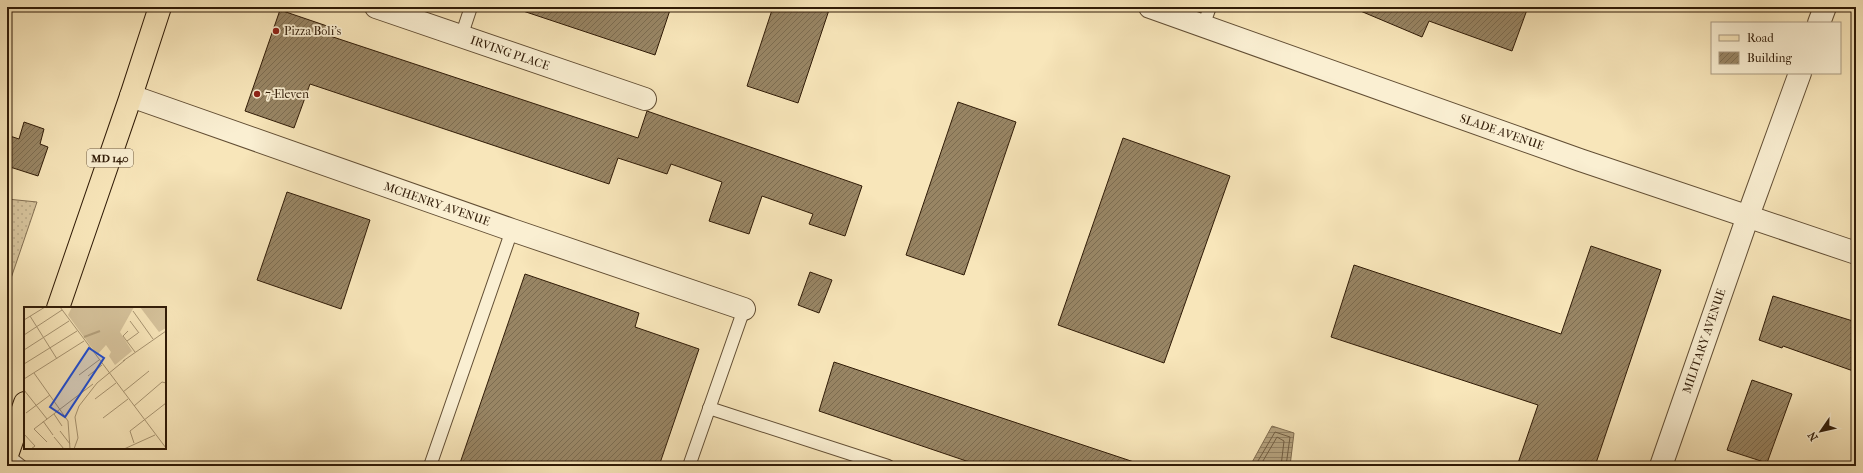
<svg xmlns="http://www.w3.org/2000/svg" width="1863" height="473" font-family="'IM FELL French Canon',serif">
<style>
.green{fill:url(#green-dots);stroke:#836f52}
.water{fill:url(#water-rules);stroke:#7f6b4e}
.lines{fill:none;stroke-linecap:round;stroke-linejoin:round}
.shore{stroke:#725e42;stroke-width:1}
.building{fill:url(#building-hatch);stroke:#301b07}
.lane-casing{stroke:#624e34;stroke-width:14}
.street-casing{stroke:#624e34;stroke-width:24}
.primary-casing{stroke:#301b07;stroke-width:24}
.lane{stroke:#faefd2;stroke-width:12}
.street{stroke:#faefd2;stroke-width:22}
.primary{stroke:#f8e6ba;stroke-width:22}
.poi-dot{fill:#8f2418;stroke:#faefd2;stroke-width:1.5}
.labels{text-anchor:middle;stroke-width:3.5;stroke-linejoin:round;paint-order:stroke}
.shield{fill:#faefd2;stroke:#6d5b44;stroke-width:1}
.shield-label{font-size:11px;font-weight:bold;fill:#301b07}
.poi-label{font-size:12px;fill:#301b07;stroke:#faefd2;text-anchor:start}
.street-label{font-size:12px;fill:#301b07;stroke:#faefd2}
.inset-river{fill:none;stroke:#b4a17d;stroke-width:2}
.inset-road{fill:none;stroke:#a89572;stroke-width:1}
.view{fill:#1d4ed8;fill-opacity:0.15;stroke:#1d4ed8;stroke-width:2}
.inset-edge{fill:none;stroke:#301b07;stroke-width:2}
</style>
<defs>
<pattern id="green-dots" width="8" height="8" patternUnits="userSpaceOnUse"><rect width="8" height="8" fill="#d6c39c"/><path d="M2 2h.1M6 6h.1" fill="none" stroke="#b8a785" stroke-width="1.8" stroke-linecap="round"/></pattern>
<pattern id="water-rules" width="6" height="5" patternUnits="userSpaceOnUse"><rect width="6" height="5" fill="#b4a17d"/><path d="M0 2.5h6" fill="none" stroke="#938264"/></pattern>
<pattern id="building-hatch" width="6" height="6" patternUnits="userSpaceOnUse"><rect width="6" height="6" fill="#988564"/><path d="M-1 1l2-2M0 6l6-6M5 7l2-2" fill="none" stroke="#7c6c50"/></pattern>
</defs>
<rect width="100%" height="100%" fill="#f8e6ba"/>
<filter id="stains"><feTurbulence type="fractalNoise" baseFrequency=".005" numOctaves="4"/><feColorMatrix values="0 0 0 0 .2 0 0 0 0 .09 0 0 0 0 .02 0 0 0 .5 -.17"/></filter>
<radialGradient id="worn" r=".72"><stop offset=".6" stop-color="#630" stop-opacity="0"/><stop offset="1" stop-color="#630" stop-opacity=".3"/></radialGradient>
<path class="green" d="M7,199L37,202L7,290Z"/>
<path class="water" d="M1272,426L1294,433L1290,466H1250Z"/>
<g class="lines">
<g class="shore">
<path d="M1255,466L1275,432L1290,437L1286,466"/>
<path d="M1260,466L1277,437L1284,441L1281,466"/>
</g>
</g>
<g class="building">
<path d="M523,7H671L655,55L523,11Z"/>
<path d="M773,7H830L798,103L747,86Z"/>
<path d="M1351,7H1528L1512,51L1429,21L1422,37Z"/>
<path d="M280,10L330,27L327,35L638,138L647,111L862,186L845,236L809,224L813,214L762,196L749,234L709,221L722,182L671,164L667,174L618,158L609,184L310,84L294,128L245,111Z"/>
<path d="M958,102L1016,122L964,275L906,255Z"/>
<path d="M24,122L44,129L40,144L48,147L38,176L7,166V135L19,139Z"/>
<path d="M1123,138L1230,176L1164,363L1058,325Z"/>
<path d="M287,192L370,220L341,309L257,280Z"/>
<path d="M1591,246L1661,270L1595,466H1517L1538,405L1331,337L1354,265L1561,334Z"/>
<path d="M810,272L832,280L819,313L798,305Z"/>
<path d="M525,274L639,313L635,327L699,349L659,466H459Z"/>
<path d="M1773,296L1856,322V372L1783,346L1782,348L1759,340Z"/>
<path d="M834,362L1134,462V466H981L819,411Z"/>
<path d="M1752,380L1792,394L1767,463L1727,450Z"/>
</g>
<g class="lines">
<g class="lane-casing">
<g id="lane">
<path d="M1203,26L1210,7"/>
<path d="M461,37L471,7"/>
<path d="M709,408L888,466"/>
<path d="M7,455L21,466"/>
<path d="M430,466L512,230"/>
<path d="M689,466L744,309"/>
</g>
</g>
<g class="street-casing">
<g id="street">
<path d="M376,7L645,99"/>
<path d="M1150,7L1580,160L1856,253"/>
<path d="M1819,23L1825,7"/>
<path d="M131,96L512,230L744,309"/>
<path d="M1661,466L1748,216L1800,73"/>
</g>
</g>
<g class="primary-casing">
<g id="primary">
<path d="M58,308L131,96L160,7"/>
<path d="M7,455L25,403"/>
</g>
</g>
<use href="#lane" class="lane"/>
<use href="#street" class="street"/>
<use href="#primary" class="primary"/>
</g>
<g class="poi-dot">
<circle cx="276" cy="31" r="4"/>
<circle cx="257" cy="94" r="4"/>
</g>
<g class="labels">
<rect class="shield" x="87" y="149" width="46" height="18" rx="3"/>
<g class="shield-label">
<text x="110" y="162">MD 140</text>
</g>
<g class="poi-label">
<text x="284" y="35">Pizza Boli's</text>
<text x="265" y="98">7-Eleven</text>
</g>
<g class="street-label">
<text transform="translate(510 53) rotate(19)" y="4">IRVING PLACE</text>
<text transform="translate(1502 132) rotate(19)" y="4">SLADE AVENUE</text>
<text transform="translate(437 204) rotate(19)" y="4">MCHENRY AVENUE</text>
<text transform="translate(1704 341) rotate(-71)" y="4">MILITARY AVENUE</text>
</g>
</g>
<g transform="translate(24 307)">
<rect width="142" height="142" fill="#f8e6ba"/>
<path d="M48,0H110L96,25L108,44L91,58L85,49L87,45L82,38L73,48L44,8ZM116,0H142V21L135,25Z" fill="#d6c39c"/>
<path class="inset-river" d="M60,30L76,24"/>
<path class="inset-road" d="M36,0L142,141M109,4L129,32M6,9L33,52M0,13L21,0M106,14L115,26M104,24L99,29L111,45M0,28L38,3M103,34L114,26M0,43L45,14M99,54L142,24M0,57L53,24M10,66L44,114L46,142M55,68L75,53M64,69L78,58M0,72L60,34M0,83L23,112M99,85L125,64M71,92L92,76M110,99L138,75L142,76M2,106L26,88M30,107L38,119M79,111L104,92M19,114L29,128M36,124L46,137M0,127L11,139L7,142M30,130L40,142M23,135L10,122L69,77M110,136L106,124L142,96M50,142L54,131L51,110L55,99L73,76L101,53M100,142L131,128"/>
<path class="view" d="M65,41L80,51L41,110L26,100Z"/>
<rect width="142" height="142" class="inset-edge"/>
</g>
<rect width="1863" height="473" fill="none" stroke="#f8e6ba" stroke-width="24"/>
<rect x="8" y="8" width="1847" height="457" fill="none" stroke="#301b07" stroke-width="2"/>
<rect x="12" y="12" width="1839" height="449" fill="none" stroke="#301b07"/>
<rect x="1711" y="22" width="130" height="52" fill="#faefd2" stroke="#a99a81"/>
<rect x="1719" y="35" width="20" height="6" fill="#f8e6ba" stroke="#a99a81"/>
<text x="1747" y="42" font-size="12" fill="#301b07">Road</text>
<rect x="1719" y="52" width="20" height="12" fill="url(#building-hatch)" stroke="#a99a81"/>
<text x="1747" y="62" font-size="12" fill="#301b07">Building</text>
<g transform="translate(1821 431) rotate(236)" stroke="#faefd2" stroke-width="3" paint-order="stroke">
<path d="M0-3L7 15L0 10L-7 15Z" fill="#301b07"/>
<text y="-6" font-size="11" font-weight="bold" text-anchor="middle" fill="#301b07">N</text>
</g>
<rect width="100%" height="100%" filter="url(#stains)"/>
<rect width="100%" height="100%" fill="url(#worn)"/>
</svg>
